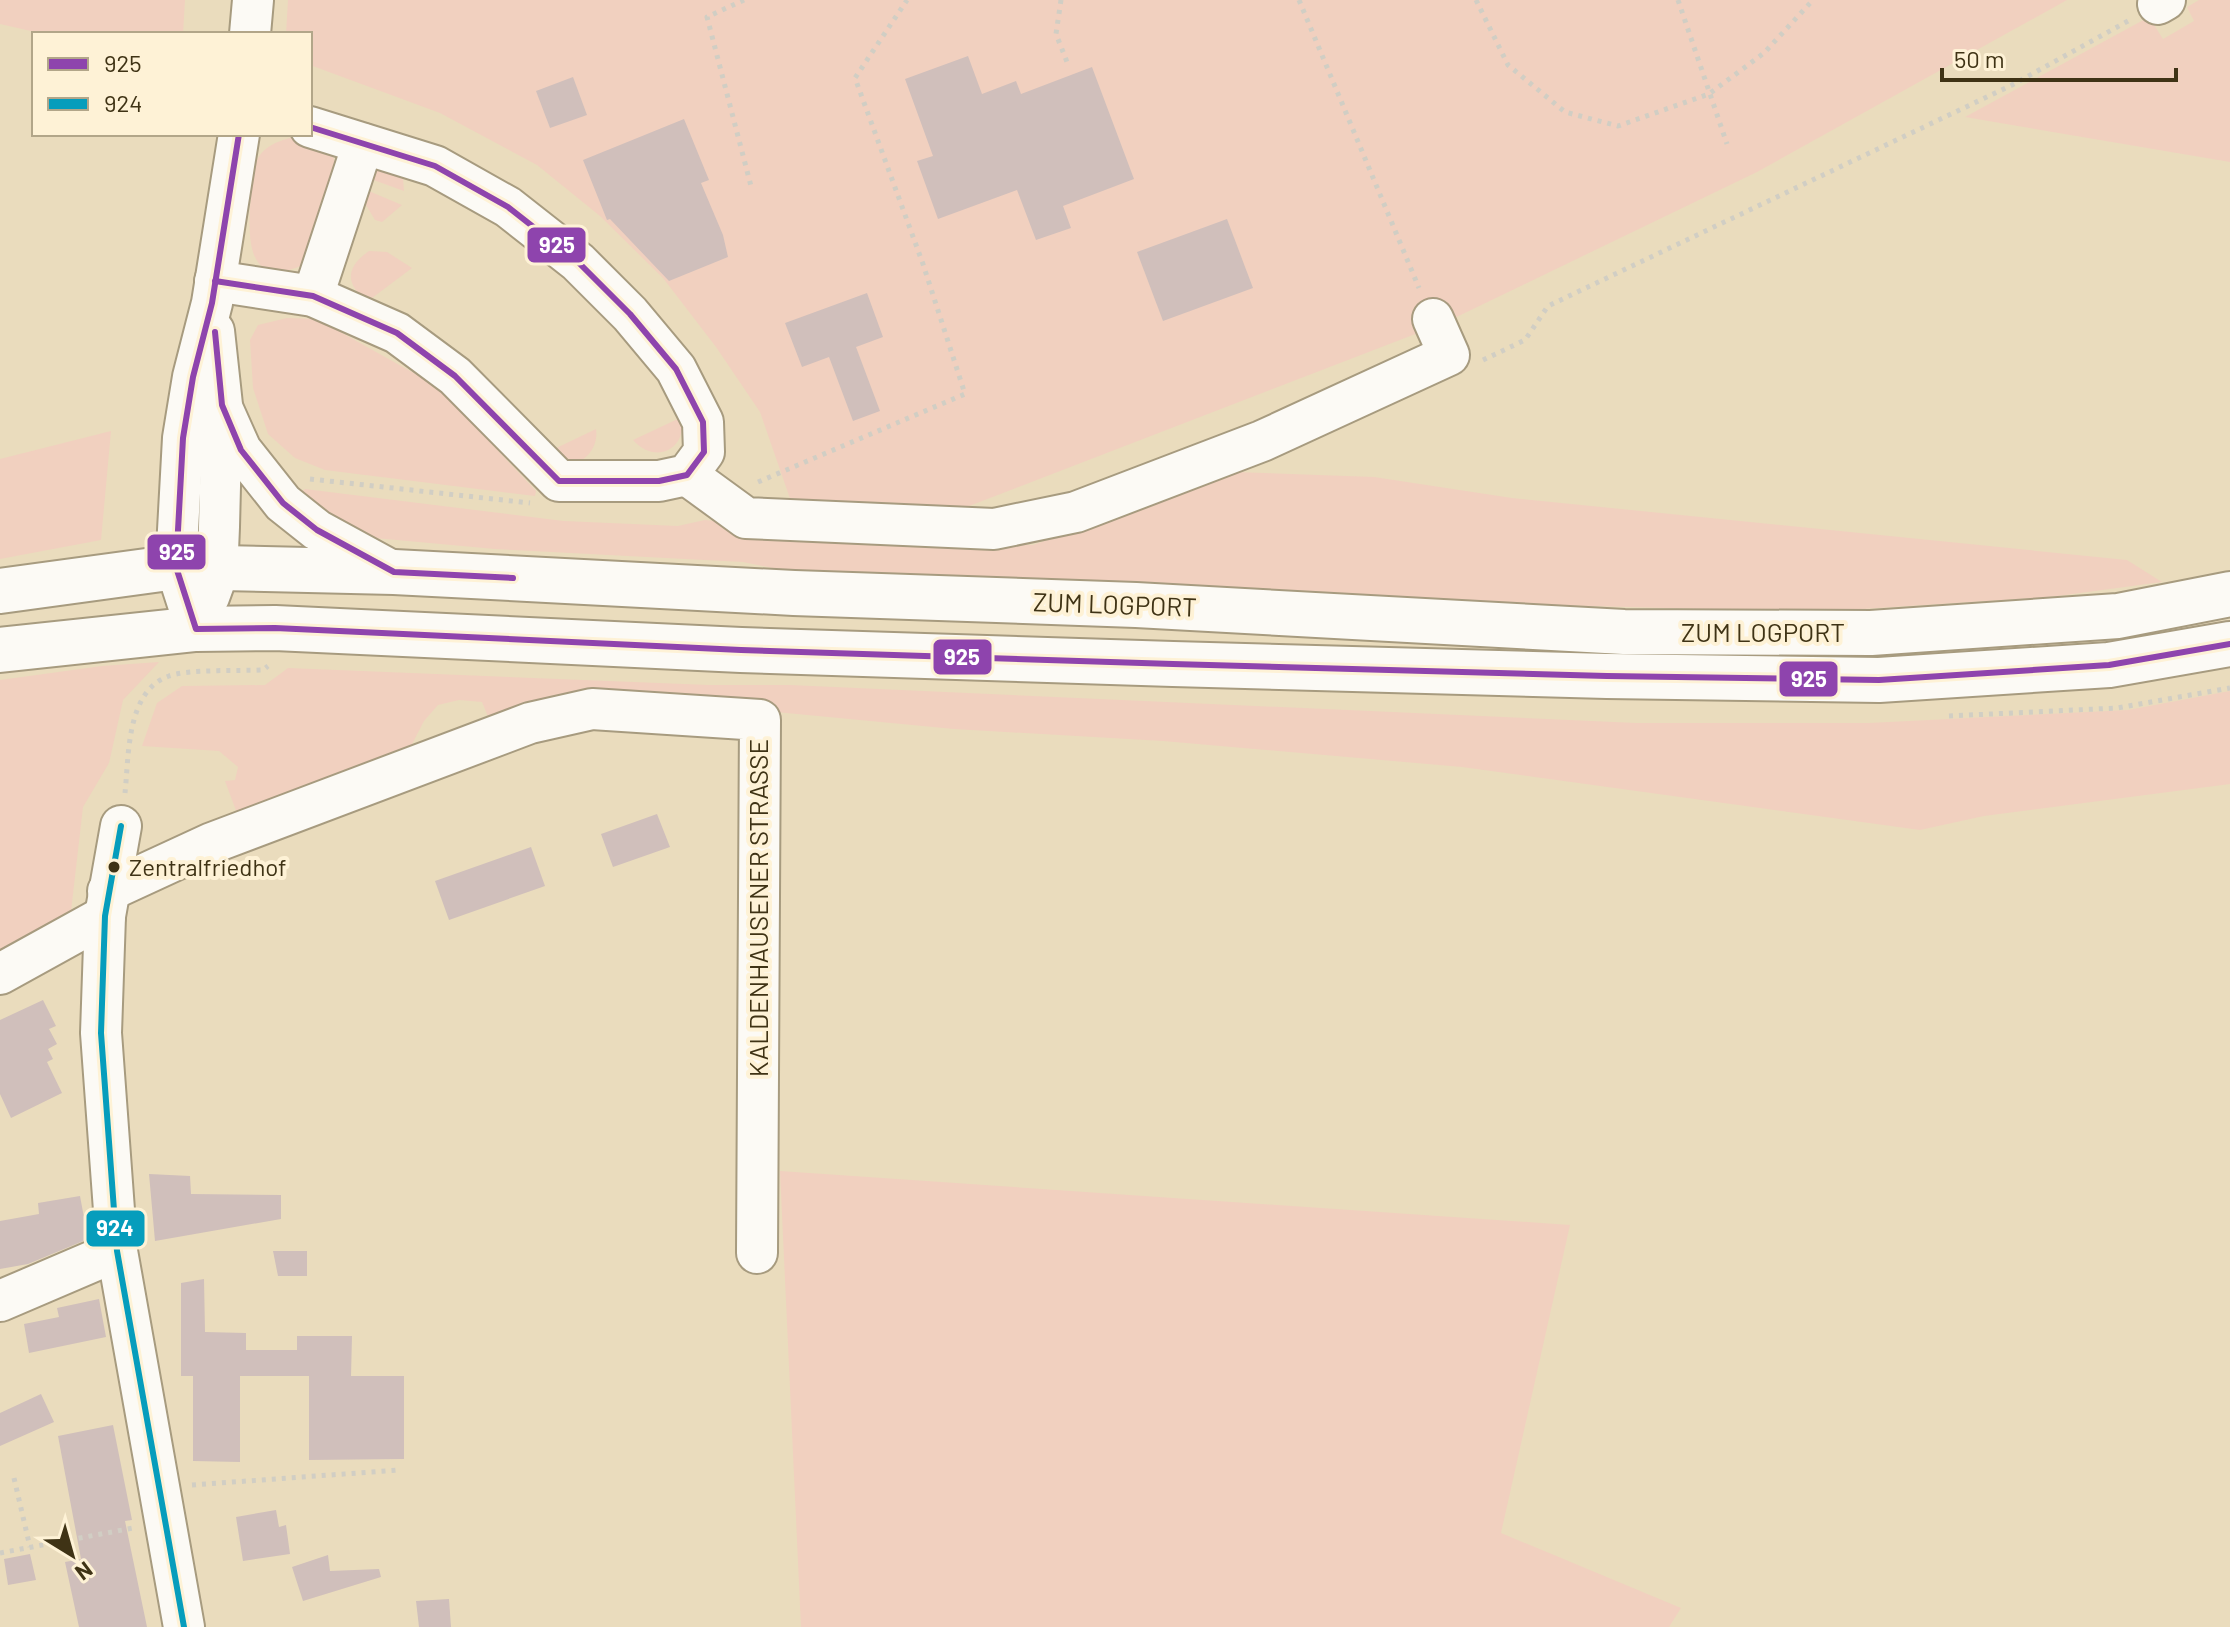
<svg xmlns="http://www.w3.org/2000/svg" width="2230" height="1627" font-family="Barlow,sans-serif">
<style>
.green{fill:#f1d0bf}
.building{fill:#d0bfbb}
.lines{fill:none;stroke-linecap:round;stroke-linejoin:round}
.minor-casing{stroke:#a79b7f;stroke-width:44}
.major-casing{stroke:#a79b7f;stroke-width:48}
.path{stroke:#d1cec4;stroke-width:5;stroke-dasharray:4 6;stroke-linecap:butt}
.minor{stroke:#fcfaf5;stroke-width:40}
.major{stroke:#fcfaf5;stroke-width:44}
.bus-1-casing{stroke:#fef2d6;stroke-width:12}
.bus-2-casing{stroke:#fef2d6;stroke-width:12}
.bus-1{stroke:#8e44ad;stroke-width:6}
.bus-2{stroke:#069dbc;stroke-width:6}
.bus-dot{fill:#3f3315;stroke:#fef2d6;stroke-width:3}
.labels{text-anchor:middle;stroke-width:8;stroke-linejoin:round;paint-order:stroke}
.bus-label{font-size:24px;fill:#3f3315;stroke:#fef2d6;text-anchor:start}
.street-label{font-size:26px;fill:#3f3315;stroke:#fef2d6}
.line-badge{stroke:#fef2d6;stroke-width:3}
.badge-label{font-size:22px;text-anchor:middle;font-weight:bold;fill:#fff}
</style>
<rect width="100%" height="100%" fill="#eadcbd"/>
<g class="green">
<path d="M0,0H185L183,34H44L0,24Z"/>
<path d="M288,0H2067L1757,172L1444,323L938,518L794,510L760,412L716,347L663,278L600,216L537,165L440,113L310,65V34H286Z"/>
<path d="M2199,0H2230V162L1965,117L2149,17L2163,39L2194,21L2187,7Z"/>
<path d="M298,136C310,141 328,146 334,159C342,181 311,243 303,265C252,287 248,249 250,209C251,195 252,174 257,160C265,144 282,140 298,136Z"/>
<path d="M387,165L402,167L404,191L368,178L374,170Z"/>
<path d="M364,189L402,205L382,222L375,220L363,200Z"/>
<path d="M369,251L387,252L412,268L368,301C344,284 346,267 369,251Z"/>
<path d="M287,318L317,319L437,386L536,491L535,496L325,470L295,458L268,434L253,388L250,340L258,325Z"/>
<path d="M682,417C687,450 655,465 633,440Z"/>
<path d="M596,429C599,446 585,467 565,462C559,460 553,455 548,452Z"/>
<path d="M111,431L101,540L0,559V459Z"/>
<path d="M1234,472L1374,477L1512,498L2127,560L2162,582L2050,597L1815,612L1478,603L813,576L743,562L495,549L375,538L328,521L296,497L305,489L564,521L678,526L705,520L909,541L1033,545Z"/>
<path d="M159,662L123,700L109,763L83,807L70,920L0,957V680L102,666Z"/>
<path d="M288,668L709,685H790L1636,723H1869L2128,710L2230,691V784L1984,816L1920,830L1462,767L1163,741L954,729L776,712L489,719L482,702L459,700L438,705L424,721L409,750L240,821L225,781L235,780L238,767L219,751L142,746L157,703L182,686L265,685Z"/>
<path d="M780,1171L1570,1225L1501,1533L1681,1608L1669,1627H801Z"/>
</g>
<g class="building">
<path d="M968,56L982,94L1016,81L1021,94L1092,67L1134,179L1063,206L1071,228L1036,240L1017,190L938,219L917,161L933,156L905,79Z"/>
<path d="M573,77L587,115L550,128L536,91Z"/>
<path d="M684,119L709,180L701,183L723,235L728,257L669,281L610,219L607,220L583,160Z"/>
<path d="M1227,219L1253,288L1163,321L1137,252Z"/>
<path d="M867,293L883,337L856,347L880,411L853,421L829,357L802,367L785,323Z"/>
<path d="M657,814L670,847L613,867L601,834Z"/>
<path d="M531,847L545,886L449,920L435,881Z"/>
<path d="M43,1000L56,1026L49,1029L57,1044L48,1049L53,1059L47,1062L62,1093L11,1118L0,1094V1020Z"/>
<path d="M149,1174L190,1176L191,1194L281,1195V1219L155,1241Z"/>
<path d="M80,1196L88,1239L28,1264L0,1269V1221L39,1214L38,1203Z"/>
<path d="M273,1251H307V1276H278Z"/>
<path d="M204,1279L205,1332L246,1333V1350H297V1336H352L351,1376H404V1459L309,1460V1376H240V1462L193,1461V1376H181V1283Z"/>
<path d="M99,1299L106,1337L29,1353L24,1324L59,1317L57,1308Z"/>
<path d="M41,1394L54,1422L0,1446V1413Z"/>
<path d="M113,1425L132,1520L125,1521L147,1627H79L65,1562L81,1559L58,1436Z"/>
<path d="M276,1510L279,1527L286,1525L290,1554L243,1561L236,1517Z"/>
<path d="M30,1554L36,1580L8,1585L4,1559Z"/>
<path d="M328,1555L330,1571L379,1569L381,1577L303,1601L292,1567Z"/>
<path d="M449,1599L451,1627H419L416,1601Z"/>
</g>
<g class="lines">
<g class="minor-casing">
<g id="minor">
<path d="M2158,4L2165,0"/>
<path d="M250,34L253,0"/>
<path d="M215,281L313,296L397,333L455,376L559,481H659L687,475L704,452L703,422L676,369L630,314L578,262L508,207L435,166L310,127"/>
<path d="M313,296L363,144"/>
<path d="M224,412L241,450L283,503L317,530L394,572"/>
<path d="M687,475L746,518L994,529L1076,512L1262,441L1449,355L1433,319"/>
<path d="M209,597L217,575L219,527L222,405L214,331"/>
<path d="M196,629L176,567L183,438L193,377L212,303L239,134"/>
<path d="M121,826L105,916L101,1033L117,1251L184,1627"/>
<path d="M108,891L212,843L530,723L592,709L760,720L757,1253"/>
<path d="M0,974L105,916"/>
<path d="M0,1301L117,1251"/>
</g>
</g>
<g class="major-casing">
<g id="major">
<path d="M0,591L176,567L394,572L794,593L1136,605L1624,632L1871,633L2118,616L2230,594"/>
<path d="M0,650L196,629L275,628L741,650L1173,664L1607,676L1879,680L2109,665L2230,644"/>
</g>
</g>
<g class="path">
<path d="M744,0L707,17L752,190"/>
<path d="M1061,0L1056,34L1069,67"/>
<path d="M1299,0L1419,288"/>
<path d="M1476,0L1508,65L1565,112L1618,126L1709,94L1764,53L1813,0"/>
<path d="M1678,0L1727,144"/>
<path d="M1483,360L1525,340L1548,306L2012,85L2128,21"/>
<path d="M310,479L530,503"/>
<path d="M758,482L965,394L923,264L855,78L907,0"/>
<path d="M1949,716L2117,708L2230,688"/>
<path d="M125,793C129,756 126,691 169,676C188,669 241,671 263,670L268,666"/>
<path d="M14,1478L30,1547"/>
<path d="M192,1485L399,1470"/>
<path d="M0,1553L133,1528"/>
</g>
<use href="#minor" class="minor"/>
<use href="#major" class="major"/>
<g class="bus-1-casing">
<g id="bus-1">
<path d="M239,134L212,303L193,377L183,438L176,567L196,629L275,628L741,650L1173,664L1607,676L1879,680L2109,665L2230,644"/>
<path d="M215,281L313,296L397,333L455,376L559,481H659L687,475L704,452L703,422L676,369L630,314L578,262L508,207L435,166L310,127"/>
<path d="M215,332L222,405L241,450L283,503L317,530L394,572L513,578"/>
</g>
</g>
<g class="bus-2-casing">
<path id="bus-2" d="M121,826L105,916L101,1033L117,1251L184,1627"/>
</g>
<use href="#bus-1" class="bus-1"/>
<use href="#bus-2" class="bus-2"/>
</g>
<circle class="bus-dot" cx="114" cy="867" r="7"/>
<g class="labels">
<g class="bus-label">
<text x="129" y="876">Zentralfriedhof</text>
</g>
<g class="street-label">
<text transform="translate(1115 605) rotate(2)" y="9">ZUM LOGPORT</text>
<text x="1763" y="642">ZUM LOGPORT</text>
<text transform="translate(759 908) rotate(-90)" y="9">KALDENHAUSENER STRASSE</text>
</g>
</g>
<g class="line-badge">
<rect x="526" y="226" width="61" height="38" rx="8" fill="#8e44ad"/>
<rect x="146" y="533" width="61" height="38" rx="8" fill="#8e44ad"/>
<rect x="932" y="638" width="61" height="38" rx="8" fill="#8e44ad"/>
<rect x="1778" y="660" width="61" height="38" rx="8" fill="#8e44ad"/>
<rect x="85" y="1209" width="61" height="39" rx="8" fill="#069dbc"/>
</g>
<g class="badge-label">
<text x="557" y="253">925</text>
<text x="177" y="560">925</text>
<text x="962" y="665">925</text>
<text x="1809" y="687">925</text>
<text x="115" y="1236">924</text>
</g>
<rect x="32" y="32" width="280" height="104" fill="#fef2d6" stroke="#b2a689" stroke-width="2"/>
<rect x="48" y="58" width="40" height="12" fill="#8e44ad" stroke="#b2a689" stroke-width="2"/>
<text x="104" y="72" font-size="24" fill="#3f3315">925</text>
<rect x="48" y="98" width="40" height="12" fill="#069dbc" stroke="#b2a689" stroke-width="2"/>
<text x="104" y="112" font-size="24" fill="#3f3315">924</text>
<g transform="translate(72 1555) rotate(143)" stroke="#fef2d6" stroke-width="6" paint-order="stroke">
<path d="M0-6L14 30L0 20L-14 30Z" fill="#3f3315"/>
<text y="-12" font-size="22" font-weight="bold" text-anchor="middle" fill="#3f3315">N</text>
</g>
<path d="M1942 68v12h234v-12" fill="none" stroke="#3f3315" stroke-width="4"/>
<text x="1954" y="68" font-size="24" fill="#3f3315" stroke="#fef2d6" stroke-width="6" paint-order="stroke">50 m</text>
</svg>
